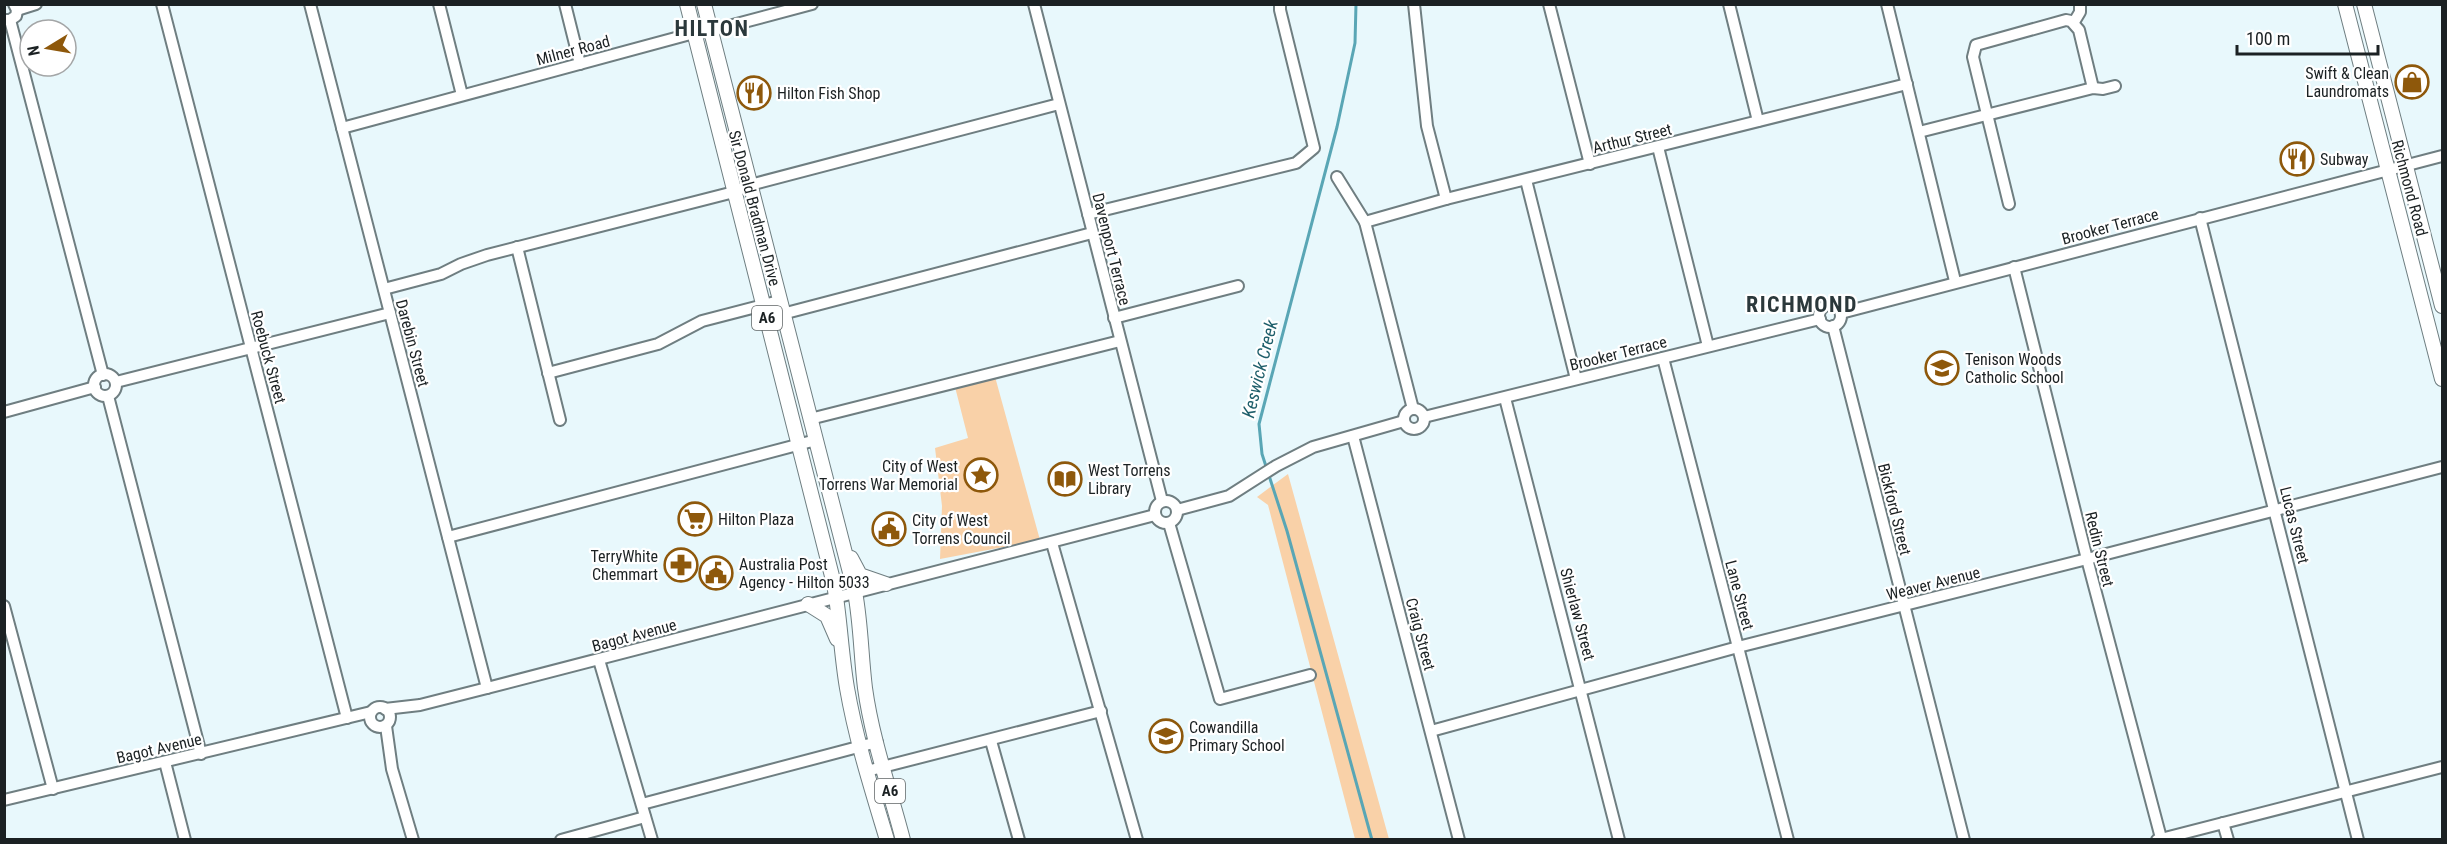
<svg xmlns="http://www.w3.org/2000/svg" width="2447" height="844" font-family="'Roboto Condensed',sans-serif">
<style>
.green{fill:#f9d1a8}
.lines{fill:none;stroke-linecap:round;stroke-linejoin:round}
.stream{stroke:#59a6b5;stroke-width:3}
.minor-casing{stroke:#6f7e81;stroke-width:14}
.major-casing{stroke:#6f7e81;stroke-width:16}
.minor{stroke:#fff;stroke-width:10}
.major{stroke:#fff;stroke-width:14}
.labels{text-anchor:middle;stroke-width:4.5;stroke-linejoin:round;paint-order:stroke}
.shield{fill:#fff;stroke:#5f6465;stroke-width:1.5}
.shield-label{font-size:15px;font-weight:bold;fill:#1b2123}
.street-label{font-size:16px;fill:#1b2123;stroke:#fff}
.poi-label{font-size:16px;fill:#1b2123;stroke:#fff;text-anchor:start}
.water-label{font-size:18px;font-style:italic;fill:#1f5f6b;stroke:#fff}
.district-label{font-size:22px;font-weight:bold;letter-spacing:1.5px;fill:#2b383b;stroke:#fff}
</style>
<rect width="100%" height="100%" fill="#e8f8fc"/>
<g class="green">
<path d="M994,373L1040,540L940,559L942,506L935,448L968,438L954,383Z"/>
<path d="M1288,474L1389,839H1355L1268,505L1257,497Z"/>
</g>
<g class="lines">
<path class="stream" d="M1356,4L1355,43L1337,127L1259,424L1262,454L1287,531L1372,840"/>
<g class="minor-casing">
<g id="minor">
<path d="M162,4L347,718"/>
<path d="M310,4L487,688"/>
<path d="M439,4L462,95"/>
<path d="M565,4L580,64"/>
<path d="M1034,4L1162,501"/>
<path d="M1414,4L1427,126L1446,199"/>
<path d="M1549,4L1590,164"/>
<path d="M1729,4L1758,121"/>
<path d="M1887,4L1955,281"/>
<path d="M17,10L36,4"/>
<path d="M6,20H10L16,16L17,10L14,4"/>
<path d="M10,20L103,375"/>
<path d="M2074,22L2080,12V4"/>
<path d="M342,128L694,33L710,31L812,4"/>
<path d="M1919,132L2093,88L2103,89L2115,86"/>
<path d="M1658,147L1708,346"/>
<path d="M1337,177L1365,222"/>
<path d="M1526,180L1576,379"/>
<path d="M2009,204L1973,57L1976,45L2066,20L2071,21L2079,30L2093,88"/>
<path d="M1088,214L1296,163L1314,148L1280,10V4"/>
<path d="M2200,218L2358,840"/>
<path d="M517,247L560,420"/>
<path d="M2014,267L2087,559L2161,838"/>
<path d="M384,289L441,274L461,264L487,255L734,192L750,185L1059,104"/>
<circle cx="1830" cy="316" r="11"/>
<path d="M1841,313L2442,156"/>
<path d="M767,318L1092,233"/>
<path d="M1114,318L1238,286"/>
<path d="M1833,326L1964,840"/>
<path d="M1663,358L1788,840"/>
<path d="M548,373L658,344L702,321L779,301"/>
<circle cx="105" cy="385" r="11"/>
<path d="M116,382L390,313"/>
<path d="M108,396L201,754"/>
<path d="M1505,398L1619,840"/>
<path d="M1413,409L1365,222L1446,199L1907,84"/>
<circle cx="1414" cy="419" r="10"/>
<path d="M4,412L95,387"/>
<path d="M1424,417L1820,319"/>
<path d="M810,419L1120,341"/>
<path d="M1353,436L1459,840"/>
<circle cx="1166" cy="512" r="11"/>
<path d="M1177,510L1229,496L1276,466L1313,447L1404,421"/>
<path d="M1169,523L1220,699L1310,675"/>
<path d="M448,537L816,440"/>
<path d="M1052,543L1137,840"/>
<path d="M4,606L53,789"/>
<path d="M599,660L652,840"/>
<circle cx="380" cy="717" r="10"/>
<path d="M385,709L420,705L487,688L1155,515"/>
<path d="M386,726L392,769L413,840"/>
<path d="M1431,731L1738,647L2087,559L2442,467"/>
<path d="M991,741L1019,840"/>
<path d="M165,762L185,840"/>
<path d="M867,771L1101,711"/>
<path d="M4,800L371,712"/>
<path d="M642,804L877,742"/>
<path d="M2223,823L2228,840"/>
<path d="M561,840L645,817"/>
<path d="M2157,840L2442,767"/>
</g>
</g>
<g class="major-casing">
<g id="major">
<path d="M687,4L834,584C840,618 841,653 847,688C856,740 872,790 887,840"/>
<path d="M704,4L855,592C861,624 861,656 865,688C872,739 890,790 903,840"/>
<path d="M2345,4L2442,379"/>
<path d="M2364,4L2442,306"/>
<path d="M851,558L860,575L886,584"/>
<path d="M808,604L827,616L837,639"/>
</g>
</g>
<use href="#minor" class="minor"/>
<use href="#major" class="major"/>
</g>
<defs>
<g id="shop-ring" transform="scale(1.725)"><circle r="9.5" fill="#fff" stroke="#8e580b" stroke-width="1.5"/><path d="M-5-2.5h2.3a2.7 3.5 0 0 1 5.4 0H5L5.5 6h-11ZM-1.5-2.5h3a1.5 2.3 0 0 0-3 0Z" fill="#8e580b"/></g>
<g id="restaurant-ring" transform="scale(1.725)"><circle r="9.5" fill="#fff" stroke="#8e580b" stroke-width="1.5"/><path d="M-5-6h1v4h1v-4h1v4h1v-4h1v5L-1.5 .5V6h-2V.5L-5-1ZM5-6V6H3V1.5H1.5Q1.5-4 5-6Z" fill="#8e580b"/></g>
<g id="school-ring" transform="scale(1.725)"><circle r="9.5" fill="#fff" stroke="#8e580b" stroke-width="1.5"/><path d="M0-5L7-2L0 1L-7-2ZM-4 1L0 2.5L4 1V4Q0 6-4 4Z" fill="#8e580b"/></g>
<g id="sight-ring" transform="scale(1.725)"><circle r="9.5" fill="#fff" stroke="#8e580b" stroke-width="1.5"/><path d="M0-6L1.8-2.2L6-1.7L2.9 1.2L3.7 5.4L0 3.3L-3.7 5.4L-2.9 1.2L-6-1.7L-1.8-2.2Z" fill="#8e580b"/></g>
<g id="library-ring" transform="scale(1.725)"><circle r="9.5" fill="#fff" stroke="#8e580b" stroke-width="1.5"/><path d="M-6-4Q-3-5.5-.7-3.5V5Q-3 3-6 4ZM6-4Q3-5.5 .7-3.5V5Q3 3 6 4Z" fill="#8e580b"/></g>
<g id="supermarket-ring" transform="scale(1.725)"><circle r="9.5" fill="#fff" stroke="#8e580b" stroke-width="1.5"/><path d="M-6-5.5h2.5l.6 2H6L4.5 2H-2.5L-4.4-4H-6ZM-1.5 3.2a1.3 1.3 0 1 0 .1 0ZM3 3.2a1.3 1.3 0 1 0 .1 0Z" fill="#8e580b"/></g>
<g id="civic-ring" transform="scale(1.725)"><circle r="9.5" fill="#fff" stroke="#8e580b" stroke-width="1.5"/><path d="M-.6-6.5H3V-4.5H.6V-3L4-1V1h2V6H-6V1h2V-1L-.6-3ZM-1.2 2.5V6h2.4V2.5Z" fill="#8e580b"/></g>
<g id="pharmacy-ring" transform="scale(1.725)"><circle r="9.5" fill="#fff" stroke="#8e580b" stroke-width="1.5"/><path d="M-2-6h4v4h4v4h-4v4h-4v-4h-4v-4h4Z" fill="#8e580b"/></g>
</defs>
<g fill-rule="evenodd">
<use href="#shop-ring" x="2412" y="82"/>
<use href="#restaurant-ring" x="754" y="93"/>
<use href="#restaurant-ring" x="2297" y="159"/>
<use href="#school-ring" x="1942" y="368"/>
<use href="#sight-ring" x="981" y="475"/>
<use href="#library-ring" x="1065" y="479"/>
<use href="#supermarket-ring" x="695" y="519"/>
<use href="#civic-ring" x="889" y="529"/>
<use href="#pharmacy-ring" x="681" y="565"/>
<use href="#civic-ring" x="716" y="573"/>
<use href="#school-ring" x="1166" y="736"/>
</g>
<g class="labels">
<g class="shield">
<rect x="752" y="306" width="30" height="24" rx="4.5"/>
<rect x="875" y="779" width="30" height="24" rx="4.5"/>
</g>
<g class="shield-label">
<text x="767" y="323">A6</text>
<text x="890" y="796">A6</text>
</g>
<g class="street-label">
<text transform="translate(573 50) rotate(-15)" y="6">Milner Road</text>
<text transform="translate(1632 138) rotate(-14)" y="6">Arthur Street</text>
<text transform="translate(2410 188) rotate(75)" y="6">Richmond Road</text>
<text transform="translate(755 208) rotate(75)" y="6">Sir Donald Bradman Drive</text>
<text transform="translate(2110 226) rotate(-15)" y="6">Brooker Terrace</text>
<text transform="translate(1112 249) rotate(76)" y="6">Davenport Terrace</text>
<text transform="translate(413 343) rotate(75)" y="6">Darebin Street</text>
<text transform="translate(1618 353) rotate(-14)" y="6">Brooker Terrace</text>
<text transform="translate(269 357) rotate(75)" y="6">Roebuck Street</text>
<text transform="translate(1895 509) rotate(76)" y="6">Bickford Street</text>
<text transform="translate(2295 525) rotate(76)" y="6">Lucas Street</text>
<text transform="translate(2100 549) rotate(76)" y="6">Redin Street</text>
<text transform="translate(1933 583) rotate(-14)" y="6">Weaver Avenue</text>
<text transform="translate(1740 595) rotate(75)" y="6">Lane Street</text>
<text transform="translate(1578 614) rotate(75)" y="6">Shierlaw Street</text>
<text transform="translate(1421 634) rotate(75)" y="6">Craig Street</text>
<text transform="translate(634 635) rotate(-15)" y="6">Bagot Avenue</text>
<text transform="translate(159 748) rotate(-13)" y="6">Bagot Avenue</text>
</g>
<g class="poi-label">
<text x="2389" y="79" text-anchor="end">Swift &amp; Clean<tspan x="2389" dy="18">Laundromats</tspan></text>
<text x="777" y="99">Hilton Fish Shop</text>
<text x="2320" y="165">Subway</text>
<text x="1965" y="365">Tenison Woods<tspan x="1965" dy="18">Catholic School</tspan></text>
<text x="958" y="472" text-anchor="end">City of West<tspan x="958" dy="18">Torrens War Memorial</tspan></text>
<text x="1088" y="476">West Torrens<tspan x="1088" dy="18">Library</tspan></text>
<text x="718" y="525">Hilton Plaza</text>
<text x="912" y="526">City of West<tspan x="912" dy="18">Torrens Council</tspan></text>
<text x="658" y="562" text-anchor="end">TerryWhite<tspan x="658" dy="18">Chemmart</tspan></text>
<text x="739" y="570">Australia Post<tspan x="739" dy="18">Agency - Hilton 5033</tspan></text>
<text x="1189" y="733">Cowandilla<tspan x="1189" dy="18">Primary School</tspan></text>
</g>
<g class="water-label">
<text transform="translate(1260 369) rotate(-76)" y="6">Keswick Creek</text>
</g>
<g class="district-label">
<text x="712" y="36">HILTON</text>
<text x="1802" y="312">RICHMOND</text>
</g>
</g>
<rect width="2447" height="844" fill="none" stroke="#1b2123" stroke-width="12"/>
<g transform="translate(48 48) rotate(259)"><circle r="28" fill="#ffffff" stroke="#a4a6a7" stroke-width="1.5"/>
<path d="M0-4.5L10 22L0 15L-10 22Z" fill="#8e580b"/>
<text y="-9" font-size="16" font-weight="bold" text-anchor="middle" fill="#1b2123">N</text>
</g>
<path d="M2237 45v9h141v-9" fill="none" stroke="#1b2123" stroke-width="3"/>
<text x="2246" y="45" font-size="18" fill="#1b2123" stroke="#ffffff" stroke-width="4.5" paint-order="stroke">100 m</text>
</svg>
